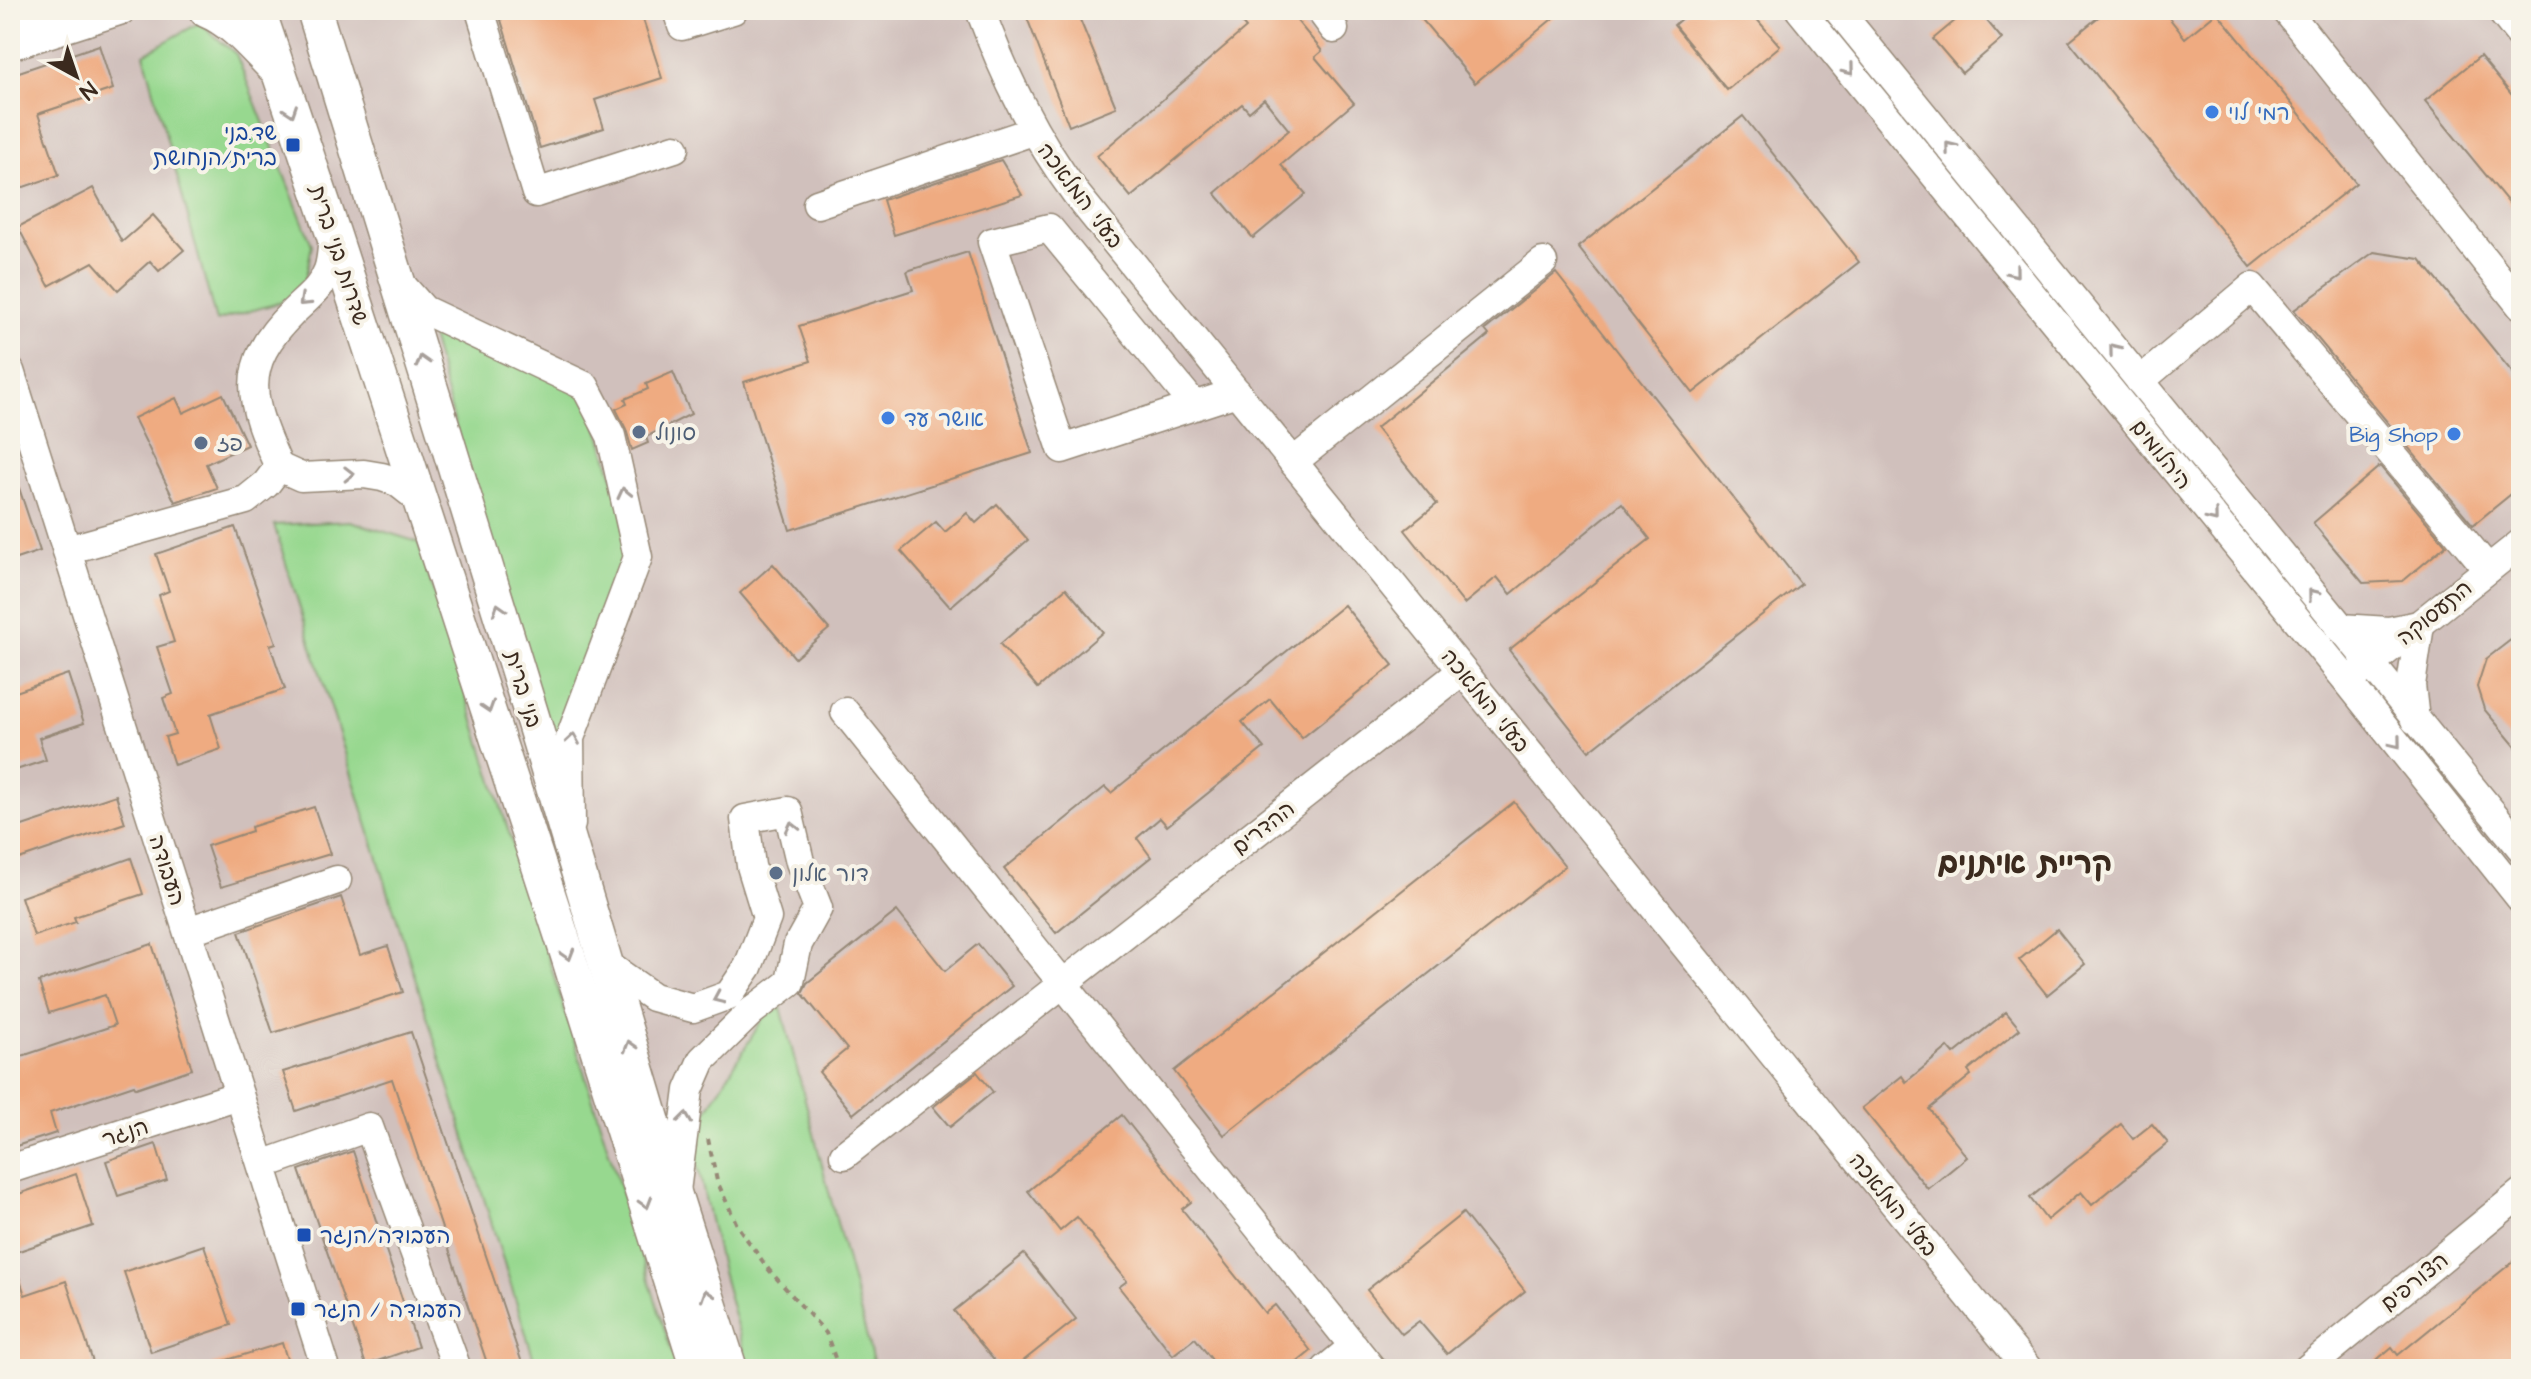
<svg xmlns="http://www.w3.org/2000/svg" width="2531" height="1379" font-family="'Architects Daughter','Playpen Sans Hebrew',sans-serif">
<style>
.industrial{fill:#d0c0bc}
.green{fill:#97d88f;stroke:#698156;stroke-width:2}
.building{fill:#efab81}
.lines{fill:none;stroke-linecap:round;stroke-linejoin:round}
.minor-casing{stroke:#968876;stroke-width:31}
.major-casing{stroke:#968876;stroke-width:37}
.path{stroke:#968876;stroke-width:4;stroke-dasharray:6 6;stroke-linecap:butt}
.minor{stroke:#fff;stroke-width:28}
.major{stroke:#fff;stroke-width:34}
.oneway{stroke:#a79f9a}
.shop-dot{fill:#3f7fe0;stroke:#f7f3e8;stroke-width:3}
.transit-dot{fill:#1a4fb4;stroke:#f7f3e8;stroke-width:3}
.service-dot{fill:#5c6f8a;stroke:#f7f3e8;stroke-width:3}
.labels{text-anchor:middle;stroke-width:8;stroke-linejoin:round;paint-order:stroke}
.shop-label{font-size:22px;fill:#366cbe;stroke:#f7f3e8;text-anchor:start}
.transit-label{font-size:22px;fill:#164399;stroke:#f7f3e8;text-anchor:start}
.street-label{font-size:22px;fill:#3b2a1e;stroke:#f7f3e8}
.service-label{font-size:22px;fill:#4e5e75;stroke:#f7f3e8;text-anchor:start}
.district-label{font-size:30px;font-weight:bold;fill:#3b2a1e;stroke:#f7f3e8}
</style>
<rect width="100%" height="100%" fill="#f7f3e8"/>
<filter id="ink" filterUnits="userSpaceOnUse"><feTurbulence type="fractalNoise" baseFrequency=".0125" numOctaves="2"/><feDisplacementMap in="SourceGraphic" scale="16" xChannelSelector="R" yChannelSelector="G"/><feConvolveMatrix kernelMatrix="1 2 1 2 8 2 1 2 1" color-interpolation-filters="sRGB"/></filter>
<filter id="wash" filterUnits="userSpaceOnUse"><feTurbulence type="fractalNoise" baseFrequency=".006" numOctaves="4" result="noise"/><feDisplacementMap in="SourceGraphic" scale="32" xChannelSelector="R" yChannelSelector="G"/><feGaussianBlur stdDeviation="1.8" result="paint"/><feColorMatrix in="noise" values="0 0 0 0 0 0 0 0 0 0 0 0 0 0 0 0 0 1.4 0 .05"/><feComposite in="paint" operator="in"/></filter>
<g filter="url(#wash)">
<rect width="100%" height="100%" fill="#f2e5cd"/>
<rect class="industrial" x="10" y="10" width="2511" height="1359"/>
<g class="green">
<path d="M199,23L236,54L312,245L302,296L216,321L144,54Z"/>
<path d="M424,310L585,386L638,557L553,787Z"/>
<path d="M350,521L418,542L677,1369H537L274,525Z"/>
<path d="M781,1007L875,1369H749L722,1272L691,1137L763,1018Z"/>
</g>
<g id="blocks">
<g class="building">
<path d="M498,10H640L662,78L595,100L604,128L540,148Z"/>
<path d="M1024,10H1076L1116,107L1069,126Z"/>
<path d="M1231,10H1288L1322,51L1315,57L1354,103L1281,165L1306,194L1253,238L1215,193L1289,130L1264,99L1249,112L1242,104L1131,197L1097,156L1246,28Z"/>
<path d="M1414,10H1563L1475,83Z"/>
<path d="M1691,10H1749L1780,46L1727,90L1674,25Z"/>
<path d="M1968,10H1978L2002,39L1962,73L1933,39Z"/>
<path d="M2107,10H2163L2185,38L2217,12L2356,183L2251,267L2069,41Z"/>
<path d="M99,45L113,89L38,114L59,175L15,190L10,174V75Z"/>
<path d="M2480,56L2521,106V218L2425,101Z"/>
<path d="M1743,116L1859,262L1693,393L1578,247Z"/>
<path d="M1001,160L1022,195L894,235L883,200Z"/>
<path d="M93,188L122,242L153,215L184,250L159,271L150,261L118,290L93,262L49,286L18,227Z"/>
<path d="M968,252L1032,453L790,530L744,382L811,361L799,326L913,290L907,271Z"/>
<path d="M2374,252L2420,259L2521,383V486L2473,525L2294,310Z"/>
<path d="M1556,273L1801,584L1589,751L1509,650L1650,539L1622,503L1511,594L1497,577L1464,604L1405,530L1437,504L1376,428L1489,335L1485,330Z"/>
<path d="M673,372L691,414L646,437L648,443L632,450L626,429L616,409L627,404L625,399L648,389L646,384Z"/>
<path d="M223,394L247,445L206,464L217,488L175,502L134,418L176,398L183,413Z"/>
<path d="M2380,466L2446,545L2403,581L2363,583L2313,523Z"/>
<path d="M10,470H13L40,551L10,561Z"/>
<path d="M997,504L1028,540L950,607L901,551L936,522L945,532L967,513L976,523Z"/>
<path d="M235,527L276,643L270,645L285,689L210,714L221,749L174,765L165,737L175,734L163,698L173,694L157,647L174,642L159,595L169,591L156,554Z"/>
<path d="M773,564L829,629L795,658L740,593Z"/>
<path d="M1066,588L1103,632L1038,688L1000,644Z"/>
<path d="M1344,605L1393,665L1302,738L1270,699L1242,722L1264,748L1167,826L1160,818L1137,838L1151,857L1056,933L1004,869L1105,787L1111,793Z"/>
<path d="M2521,632V753L2484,709L2477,687L2486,659Z"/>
<path d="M68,674L84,723L39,738L46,760L10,772V694Z"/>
<path d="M116,795L125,823L10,862V830Z"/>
<path d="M1514,802L1565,866L1224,1135L1174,1071Z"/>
<path d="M314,807L330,854L221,887L207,846L252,831L251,827Z"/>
<path d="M131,858L143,894L74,917L76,922L34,936L21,897Z"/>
<path d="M341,897L360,955L388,946L403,992L273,1033L239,932Z"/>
<path d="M897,911L945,971L978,944L1012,986L853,1114L819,1072L847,1049L802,993L807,983Z"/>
<path d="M2057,929L2085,964L2047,995L2019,960Z"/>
<path d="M152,944L192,1069L136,1088L134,1085L50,1113L56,1133L10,1148V1060L115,1025L105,995L49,1013L39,982Z"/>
<path d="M2006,1012L2020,1029L1968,1071L1971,1075L1929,1109L1967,1157L1928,1189L1862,1108L1902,1076L1906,1082L1948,1047L1954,1054Z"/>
<path d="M411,1032L524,1369H489L392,1079L296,1111L283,1072Z"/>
<path d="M977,1072L993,1092L950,1127L933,1107Z"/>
<path d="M1122,1115L1191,1202L1182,1209L1265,1313L1275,1305L1311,1351L1289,1369H1219L1195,1338L1173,1355L1119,1287L1127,1281L1077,1217L1060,1231L1028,1191Z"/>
<path d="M2121,1124L2133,1139L2152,1124L2168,1143L2092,1205L2081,1192L2047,1220L2030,1198Z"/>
<path d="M156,1144L167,1180L118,1196L106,1161Z"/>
<path d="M353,1151L418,1347L366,1365L299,1170Z"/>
<path d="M76,1174L93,1226L10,1254V1197Z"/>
<path d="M1463,1213L1525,1291L1447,1354L1419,1321L1402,1334L1367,1290Z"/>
<path d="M204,1245L231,1325L151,1352L124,1272Z"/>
<path d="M1024,1254L1076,1319L1013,1369H1001L954,1311Z"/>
<path d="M2521,1255V1369H2366L2392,1347L2398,1355Z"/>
<path d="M10,1259H13L25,1295L66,1281L94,1365L82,1369H10Z"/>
<path d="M282,1343L290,1369H212L211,1365Z"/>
</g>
</g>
</g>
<g filter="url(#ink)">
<use href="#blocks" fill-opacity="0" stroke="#968876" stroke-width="2"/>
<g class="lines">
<g class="minor-casing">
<g id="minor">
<path d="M480,10L536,193L675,148"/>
<path d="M677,10L682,26L733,10"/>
<path d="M980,10C1005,77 1034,137 1077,195L2028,1369"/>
<path d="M1320,10L1334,29"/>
<path d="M1800,10L2348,682L2521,899"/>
<path d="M1838,10L2521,848"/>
<path d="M2286,10L2521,306"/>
<path d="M2500,10L2521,36"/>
<path d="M10,23L49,10"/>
<path d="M10,46L122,10"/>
<path d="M817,204L1033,131"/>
<path d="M333,233C332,245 332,259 328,270C322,288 306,299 293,312C237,367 250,402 279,467L301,477L364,474L382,477L397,482L420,500"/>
<path d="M400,283L424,310L585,386L611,436L638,557L570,738L571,824"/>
<path d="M10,371L326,1369"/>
<path d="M2140,381L2252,287L2488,569"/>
<path d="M1195,406L1049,228L992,242L1062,449L1237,392"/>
<path d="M1293,462L1543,262"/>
<path d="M67,550L246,500L266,484L279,467"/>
<path d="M2340,628L2389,631L2419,625"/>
<path d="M2355,676L2521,543"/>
<path d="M845,712L1372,1369"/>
<path d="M2415,720L2411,685L2420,625"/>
<path d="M188,931L337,880"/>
<path d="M606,964L653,997L693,1008L729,995L748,967L767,918L751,866L745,819L788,811L800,862L818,908L798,944L790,982L752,1011L702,1060L689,1090L676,1191"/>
<path d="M844,1155L1462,671"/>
<path d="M262,1165L369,1127L457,1369"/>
<path d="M10,1169L239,1095"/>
<path d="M1326,1369L1354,1346"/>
<path d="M2307,1369L2521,1193"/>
</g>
</g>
<g class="major-casing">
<g id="major">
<path d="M206,10C233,21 253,46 273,66"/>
<path d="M258,10L333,233L564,943L698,1369"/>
<path d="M314,10L534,723L675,1196L730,1369"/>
</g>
</g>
<path class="path" d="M708,1139L717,1181L738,1227L769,1270L826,1333L839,1369"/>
<use href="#minor" class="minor"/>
<use href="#major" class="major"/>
</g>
<defs><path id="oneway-chevron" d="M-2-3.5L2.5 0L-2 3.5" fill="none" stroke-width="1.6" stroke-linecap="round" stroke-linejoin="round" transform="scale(2)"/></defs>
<g class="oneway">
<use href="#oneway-chevron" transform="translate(1849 70) rotate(51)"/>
<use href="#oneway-chevron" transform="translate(291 111) rotate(71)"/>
<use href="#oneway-chevron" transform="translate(1950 147) rotate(-129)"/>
<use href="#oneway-chevron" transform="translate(2014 272) rotate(51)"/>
<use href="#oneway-chevron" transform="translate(304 301) rotate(137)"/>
<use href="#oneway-chevron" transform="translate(2114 349) rotate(-129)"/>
<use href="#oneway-chevron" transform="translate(422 361) rotate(-107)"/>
<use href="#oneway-chevron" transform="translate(349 474) rotate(-1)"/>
<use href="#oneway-chevron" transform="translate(624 493) rotate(-103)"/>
<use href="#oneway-chevron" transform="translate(2213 517) rotate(51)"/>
<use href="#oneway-chevron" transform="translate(2313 594) rotate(-129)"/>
<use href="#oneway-chevron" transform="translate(499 609) rotate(-107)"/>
<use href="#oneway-chevron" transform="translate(488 707) rotate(72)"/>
<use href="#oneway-chevron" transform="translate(573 739) rotate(-81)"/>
<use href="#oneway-chevron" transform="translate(2396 743) rotate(51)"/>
<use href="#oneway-chevron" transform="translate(792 827) rotate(-103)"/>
<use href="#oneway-chevron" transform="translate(568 955) rotate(73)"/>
<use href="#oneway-chevron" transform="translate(718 998) rotate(156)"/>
<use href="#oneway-chevron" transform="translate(630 1046) rotate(-107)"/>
<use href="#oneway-chevron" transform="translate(685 1118) rotate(-83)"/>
<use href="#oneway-chevron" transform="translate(646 1203) rotate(73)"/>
<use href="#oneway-chevron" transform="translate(707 1295) rotate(-108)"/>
</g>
</g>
<g class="shop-dot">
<circle cx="2212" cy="112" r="8"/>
<circle cx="888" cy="418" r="8"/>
<circle cx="2454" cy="434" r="8"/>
</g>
<g class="transit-dot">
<rect x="285" y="137" width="16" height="16" rx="4"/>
<rect x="296" y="1227" width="16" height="16" rx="4"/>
<rect x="290" y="1301" width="16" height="16" rx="4"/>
</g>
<g class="service-dot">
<circle cx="639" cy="432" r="8"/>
<circle cx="201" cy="443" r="8"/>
<circle cx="776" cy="873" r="8"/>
</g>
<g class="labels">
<g class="shop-label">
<text x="2228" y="120">רמי לוי</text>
<text x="904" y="426">אושר עד</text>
<text x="2438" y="442" text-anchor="end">Big Shop</text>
</g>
<g class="transit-label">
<text x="277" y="140" text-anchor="end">שד.בני<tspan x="277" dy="25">ברית/הנחושת</tspan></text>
<text x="320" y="1243">העבודה/הנגר</text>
<text x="314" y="1317">העבודה / הנגר</text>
</g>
<g class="street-label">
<text transform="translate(1081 195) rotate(53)" y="8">בעלי המלאכה</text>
<text transform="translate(340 255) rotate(72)" y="8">שדרות בני ברית</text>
<text transform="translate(2162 454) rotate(51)" y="8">היהלומים</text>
<text transform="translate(2434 612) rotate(-39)" y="8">התעסוקה</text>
<text transform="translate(524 689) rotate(73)" y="8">בני ברית</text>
<text transform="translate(1486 700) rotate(51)" y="8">בעלי המלאכה</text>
<text transform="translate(1263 827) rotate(-38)" y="8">ההדרים</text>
<text transform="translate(168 870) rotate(72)" y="8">העבודה</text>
<text transform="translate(125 1132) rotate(-18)" y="8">הנגר</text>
<text transform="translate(1894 1204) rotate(51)" y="8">בעלי המלאכה</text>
<text transform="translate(2414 1281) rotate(-39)" y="8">הצורפים</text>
</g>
<g class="service-label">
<text x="655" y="440">סונול</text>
<text x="217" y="451">פז</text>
<text x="792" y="881">דור אלון</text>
</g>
<g class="district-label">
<text x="2025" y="873">קריית איתנים</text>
</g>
</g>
<rect width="2531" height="1379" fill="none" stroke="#f7f3e8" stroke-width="40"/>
<g transform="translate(76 76) rotate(140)" stroke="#f7f3e8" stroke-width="6" paint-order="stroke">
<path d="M0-6L14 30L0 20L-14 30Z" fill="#3b2a1e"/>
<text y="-12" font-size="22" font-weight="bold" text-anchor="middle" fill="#3b2a1e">N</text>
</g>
</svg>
